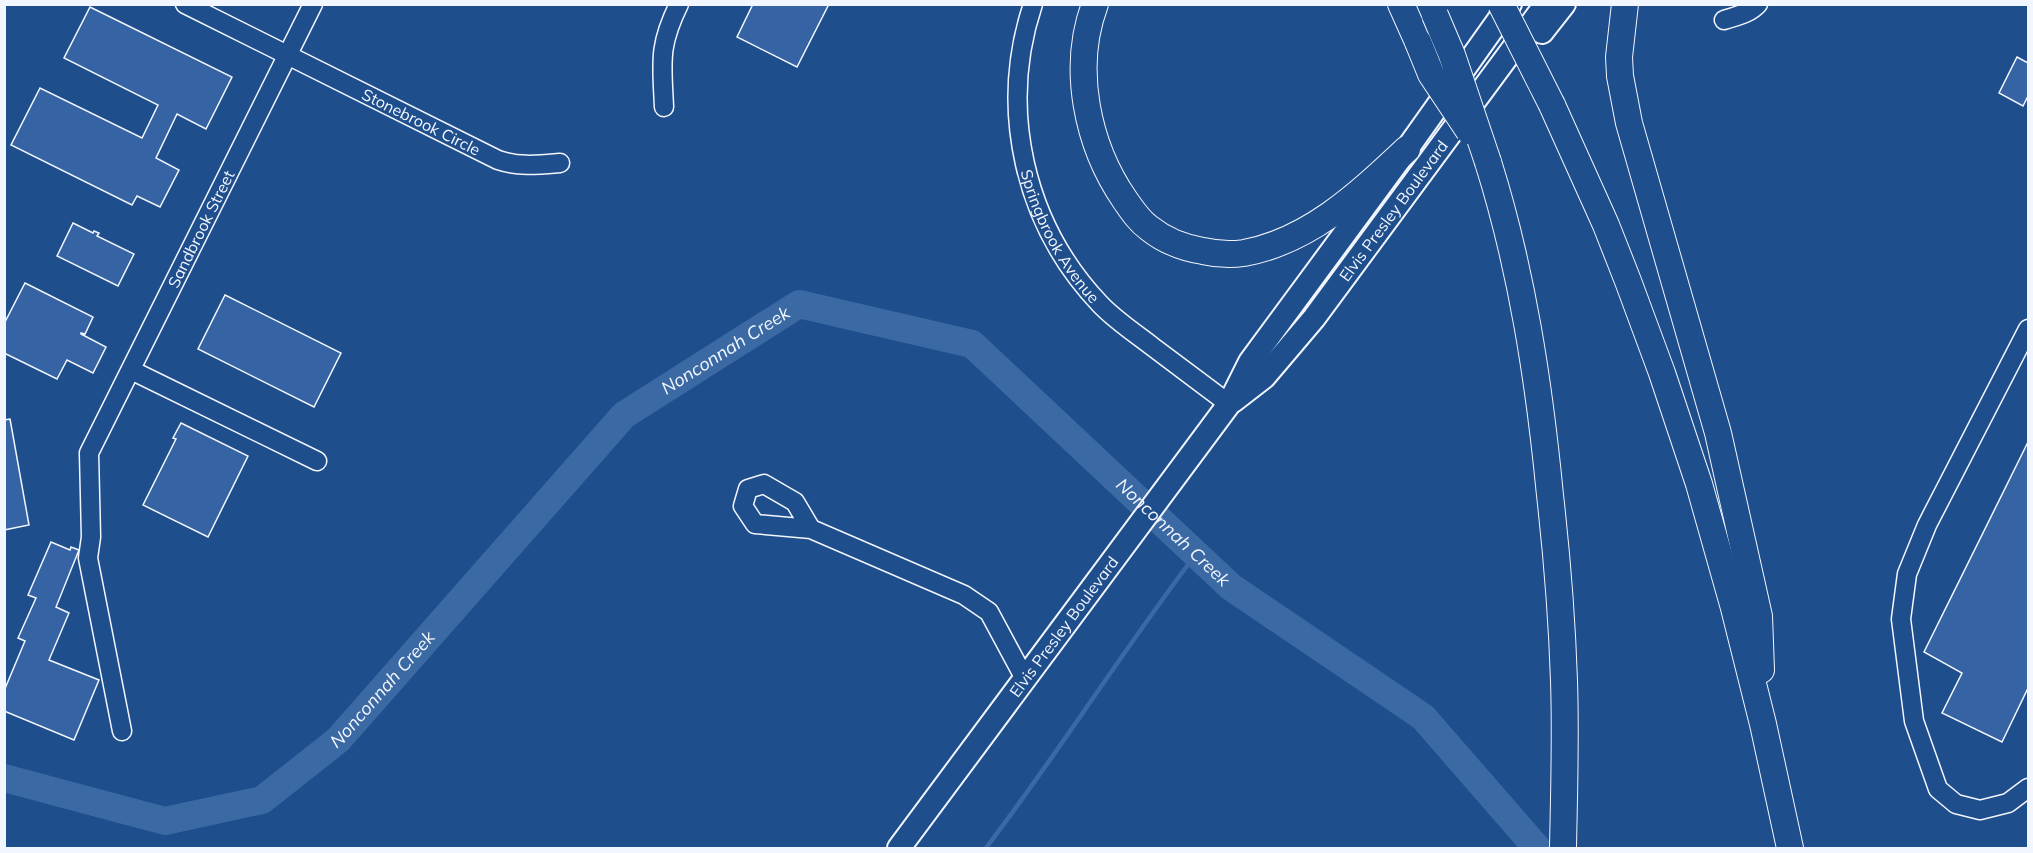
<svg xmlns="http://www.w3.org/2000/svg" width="2033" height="853" font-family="Mulish,sans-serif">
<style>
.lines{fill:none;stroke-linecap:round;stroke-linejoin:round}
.stream{stroke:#3b69a3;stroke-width:4.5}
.river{stroke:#3b69a3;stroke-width:28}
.building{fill:#3563a3;stroke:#f2f6ff;stroke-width:1.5}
.minor-casing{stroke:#f2f6ff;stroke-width:21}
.major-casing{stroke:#f2f6ff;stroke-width:26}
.highway-casing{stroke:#f2f6ff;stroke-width:28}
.minor{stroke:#1f4e8c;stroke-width:18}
.major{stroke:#1f4e8c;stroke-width:22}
.highway{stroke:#1f4e8c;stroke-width:26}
.highway-bridge-casing{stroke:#f2f6ff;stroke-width:28;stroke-linecap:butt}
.highway-bridge{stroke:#1f4e8c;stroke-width:26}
.labels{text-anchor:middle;stroke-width:4.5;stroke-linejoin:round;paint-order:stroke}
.street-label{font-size:16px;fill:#f2f6ff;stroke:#1f4e8c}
.water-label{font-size:18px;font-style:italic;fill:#f2f6ff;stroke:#1f4e8c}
</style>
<rect width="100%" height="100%" fill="#1f4e8c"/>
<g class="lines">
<path class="stream" d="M986,848C1059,752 1123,650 1196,554"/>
<path class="river" id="s1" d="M4,778L165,821L262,800L338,740L624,415L799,304L972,344L1231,587L1423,717L1537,848"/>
</g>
<g class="building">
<path d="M753,4H829L797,67L737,37Z"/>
<path d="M90,7L232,77L206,129L177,114L156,158L179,170L160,207L137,196L132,205L11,145L40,88L142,138L158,105L64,58Z"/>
<path d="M2017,57L2028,63V96L2023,106L1999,93Z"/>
<path d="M73,223L93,233L94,231L99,233L97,236L134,254L118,286L57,256Z"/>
<path d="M25,283L93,317L85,334L81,333V334L106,347L93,373L67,360L57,379L4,353V324Z"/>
<path d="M225,295L341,353L314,407L198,349Z"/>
<path d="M10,419L29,525L4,530V420Z"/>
<path d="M181,423L248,456L208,537L143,505L176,439L173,438Z"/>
<path d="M2028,442V688L2002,742L1942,713L1962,673L1924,652Z"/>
<path d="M51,542L70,550L71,547L79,550L56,607L69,613L49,660L99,680L74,740L4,711V691L25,641L18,638L36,598L28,595Z"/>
</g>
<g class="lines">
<g class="minor-casing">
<g id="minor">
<path id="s2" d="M185,4L498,160C519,167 537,165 560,163"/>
<path id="s3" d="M1033,4C998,109 1024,224 1100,304C1115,320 1135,333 1153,347C1178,366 1204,385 1229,404"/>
<path d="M1724,20C1736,16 1749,14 1758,4"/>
<path d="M664,107C662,62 658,47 679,4"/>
<path d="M2028,329L1927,525L1907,574L1901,619L1914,721L1938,789L1956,804L1980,810L2008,803L2028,788"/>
<path d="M131,370L317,461"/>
<path d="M811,529L755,524L743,506L748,489L764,484L795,502L811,529L964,595L989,612L1025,679"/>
<path id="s4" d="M122,731L88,558L91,537L89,453L313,4"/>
</g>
</g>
<g class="major-casing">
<g id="major">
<path d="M1542,32L1564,4"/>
<path id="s5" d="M1233,401L1264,377L1314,318L1546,4"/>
<path id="s6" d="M899,848L1229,404L1250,362L1407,149L1510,4"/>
</g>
</g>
<g class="highway-casing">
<g id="highway">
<path d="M1095,4C1071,68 1087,145 1125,200C1132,210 1139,221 1149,228C1164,240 1184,248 1203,251C1216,254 1230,255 1244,253C1310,241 1360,193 1407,149"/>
<path d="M1401,4L1418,42"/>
<path d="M1625,4L1619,57L1620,76L1629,123L1718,433L1759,616L1761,670"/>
<path d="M1552,105L1606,225L1628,281L1662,373L1699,484L1734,608L1763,724L1790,848"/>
<path d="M1488,162C1522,270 1539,382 1550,495C1557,557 1562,619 1564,681C1566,737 1564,793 1563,848"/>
</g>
</g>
<use href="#minor" class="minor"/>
<use href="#major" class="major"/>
<use href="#highway" class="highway"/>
<g class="highway-bridge-casing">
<g id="highway-bridge">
<path d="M1501,4L1552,105"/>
<path d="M1435,15L1452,55L1488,162"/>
<path d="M1418,42L1431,74L1469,131"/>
</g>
</g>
<use href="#highway-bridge" class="highway-bridge"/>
</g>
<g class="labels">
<g class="street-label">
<text dy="6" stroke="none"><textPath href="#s2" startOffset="264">Stonebrook Circle</textPath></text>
<text dy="6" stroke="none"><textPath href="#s5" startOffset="250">Elvis Presley Boulevard</textPath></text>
<text dy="6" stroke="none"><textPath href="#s4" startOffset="532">Sandbrook Street</textPath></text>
<text dy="6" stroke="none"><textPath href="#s3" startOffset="243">Springbrook Avenue</textPath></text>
<text dy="6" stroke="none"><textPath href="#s6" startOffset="276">Elvis Presley Boulevard</textPath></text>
</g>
<g class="water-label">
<text dy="6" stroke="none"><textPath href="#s1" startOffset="916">Nonconnah Creek</textPath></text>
<text dy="6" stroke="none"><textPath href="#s1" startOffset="1456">Nonconnah Creek</textPath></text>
<text dy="6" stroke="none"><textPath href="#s1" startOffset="430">Nonconnah Creek</textPath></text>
</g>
</g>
<rect width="2033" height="853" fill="none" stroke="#f2f6ff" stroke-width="12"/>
</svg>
